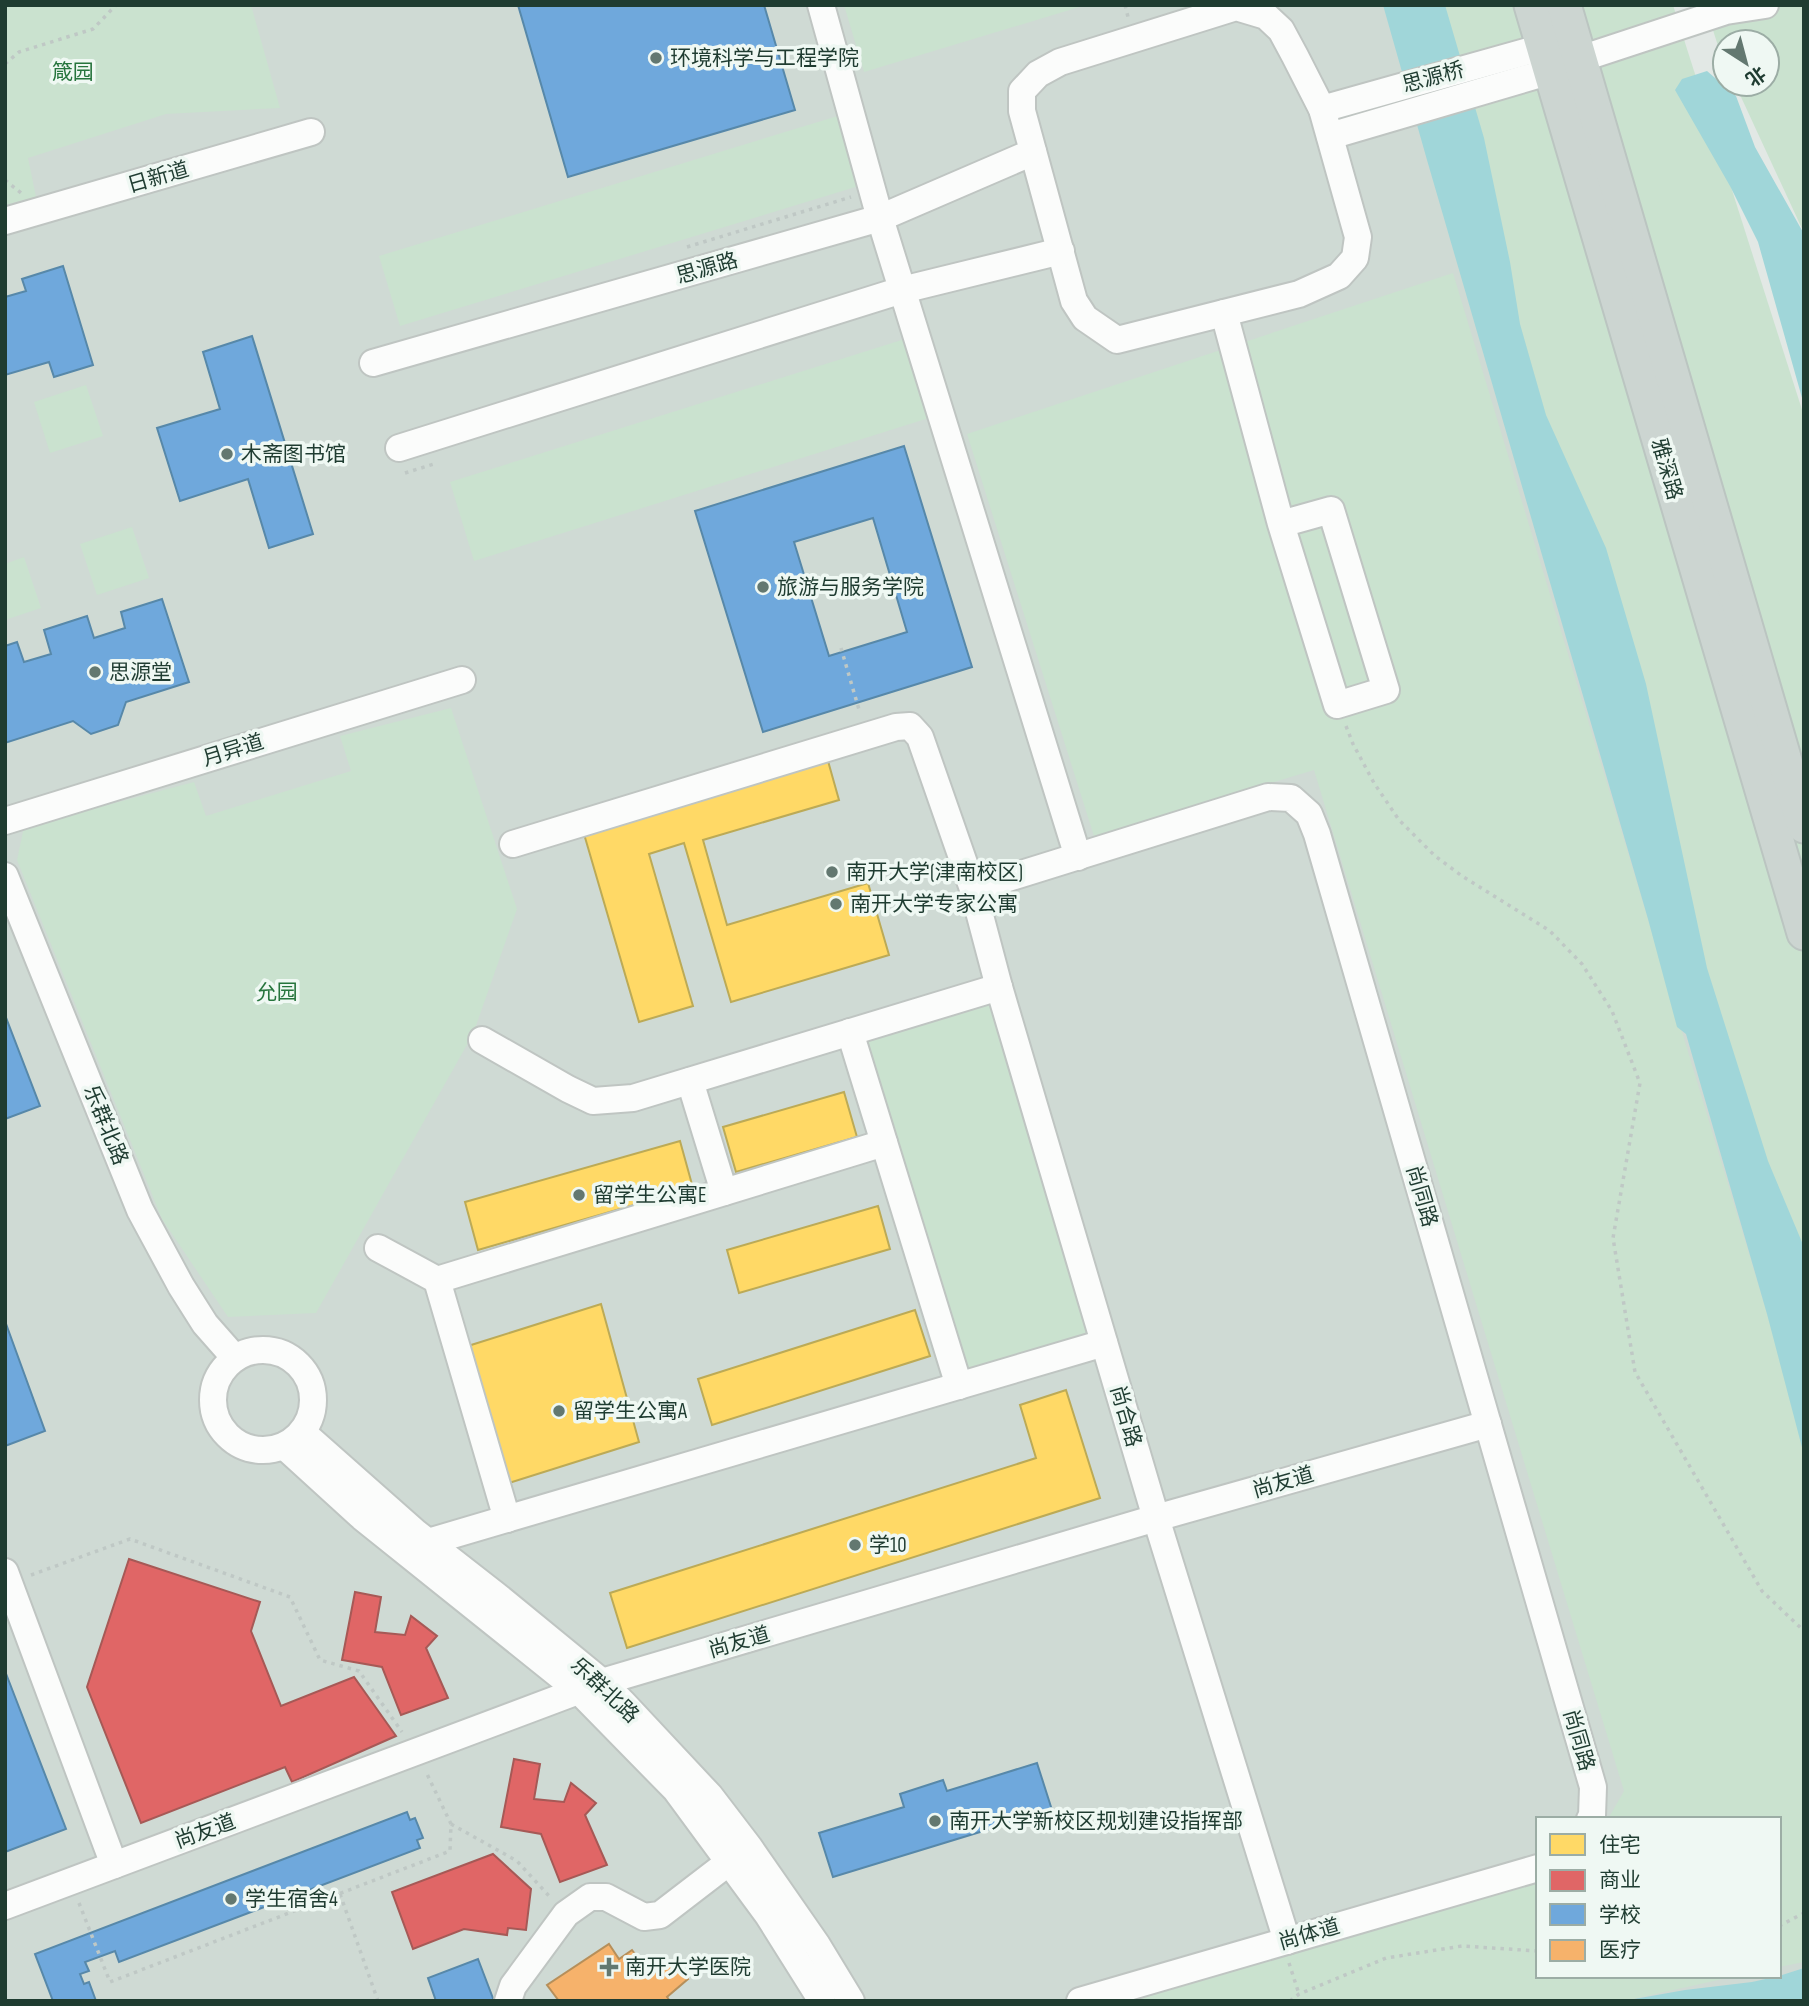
<svg xmlns="http://www.w3.org/2000/svg" width="1809" height="2006" font-family="'Sofia Sans Condensed','Noto Sans SC',sans-serif">
<style>
.built{fill:#cfdad4;fill-rule:evenodd}
.green{fill:#cae2cf}
.water{fill:#a0d6d9}
.homes{fill:#ffd966;stroke:#bcaa56;stroke-width:2}
.shops{fill:#e06666;stroke:#a65956;stroke-width:2}
.schools{fill:#6fa8dc;stroke:#5788a9;stroke-width:2;fill-rule:evenodd}
.health{fill:#f6b26b;stroke:#b68f5a;stroke-width:2}
.lines{fill:none;stroke-linecap:round;stroke-linejoin:round}
.minor-casing{stroke:#bfc5c2;stroke-width:30}
.major-casing{stroke:#bbc5c1;stroke-width:37}
.path{stroke:#bfc8c5;stroke-width:3.5;stroke-dasharray:3.5 5;stroke-linecap:butt}
.minor{stroke:#fbfcfb;stroke-width:26}
.major{stroke:#ccd5d1;stroke-width:33}
.poi-dot{fill:#637870;stroke:#eff8f3;stroke-width:2.5}
.labels{text-anchor:middle;stroke-width:7;stroke-linejoin:round;paint-order:stroke}
.poi-label{font-size:21px;fill:#1f3c31;stroke:#eff8f3;text-anchor:start}
.park-label{font-size:21px;fill:#27753e;stroke:#eff8f3}
.street-label{font-size:21px;fill:#1f3c31;stroke:#eff8f3}
</style>
<rect width="100%" height="100%" fill="#e2e8e5"/>
<path class="built" d="M5,5H1442L1804,1362V1980L1744,2001H5ZM1538,1819H1779V1976H1538Z"/>
<g class="green">
<path d="M5,5H251L280,108L166,114L28,158L36,197L5,205Z"/>
<path d="M844,5H1086L864,72Z"/>
<path d="M1432,5H1673L1804,416V1342L1523,387Z"/>
<path d="M1705,5H1804V233L1735,84H1767V42H1725V63L1719,49Z"/>
<path d="M841,115L862,185L400,326L379,256Z"/>
<path d="M1453,273L1804,1436V1962L1779,1967V1819H1608L1624,1791L1314,770L1094,836L967,434Z"/>
<path d="M908,338L932,417L474,561L450,482Z"/>
<path d="M86,385L103,436L50,453L34,402Z"/>
<path d="M132,527L149,578L97,595L80,544Z"/>
<path d="M24,557L41,608L5,620V564Z"/>
<path d="M451,708L517,909L473,1034L316,1313L228,1317L162,1219L17,860L24,827L194,782L206,816L351,771L340,736Z"/>
<path d="M990,1002L1089,1336L962,1373L864,1040Z"/>
<path d="M1538,1878V1976H1736L1624,2001H1126Z"/>
</g>
<g class="water">
<path d="M1383,5H1445L1484,138L1510,262L1520,324L1546,415L1606,548L1646,684L1707,968L1768,1161L1804,1247V1455L1767,1314L1686,1034L1677,1027L1648,919L1427,160Z"/>
<path d="M1707,71L1736,96L1755,147L1804,234V405L1758,242L1730,186L1675,90L1682,79Z"/>
<path d="M1804,1968V2001H1623L1685,1990L1752,1982L1779,1976Z"/>
</g>
<g class="homes">
<path d="M828,761L839,800L703,840L727,925L868,883L889,955L731,1002L684,843L649,854L693,1006L639,1022L584,834Z"/>
<path d="M844,1092L857,1137L736,1172L723,1127Z"/>
<path d="M680,1141L693,1188L478,1250L465,1202Z"/>
<path d="M878,1206L890,1249L739,1293L727,1250Z"/>
<path d="M601,1304L639,1442L509,1483L468,1346Z"/>
<path d="M915,1310L930,1356L712,1425L698,1379Z"/>
<path d="M1066,1390L1100,1498L627,1648L610,1593L1036,1458L1020,1405Z"/>
</g>
<g class="shops">
<path d="M129,1559L260,1602L251,1631L281,1706L354,1677L396,1736L292,1782L285,1767L141,1823L87,1687Z"/>
<path d="M355,1592L381,1597L375,1632L405,1635L411,1616L437,1636L426,1648L448,1698L401,1715L382,1667L342,1660Z"/>
<path d="M514,1759L540,1764L534,1799L564,1802L571,1783L596,1803L585,1815L607,1865L560,1882L541,1834L501,1827Z"/>
<path d="M493,1854L531,1889L526,1930L508,1928L507,1935L464,1929L413,1949L392,1892Z"/>
</g>
<g class="schools">
<path d="M518,5H764L795,110L568,177Z"/>
<path d="M63,266L93,365L54,377L49,362L5,375V297L26,291L22,279Z"/>
<path d="M252,336L313,534L269,548L248,479L180,501L157,428L220,409L203,352Z"/>
<path d="M904,446L972,667L763,732L695,511ZM873,518L907,632L829,656L794,542Z"/>
<path d="M162,599L189,682L126,702L118,725L91,734L73,721L5,743V646L17,642L24,662L51,654L44,630L87,616L94,638L125,628L121,612Z"/>
<path d="M5,1015L40,1106L5,1119Z"/>
<path d="M5,1321L45,1431L5,1446Z"/>
<path d="M5,1671L66,1829L5,1852Z"/>
<path d="M1037,1763L1052,1810L833,1877L819,1833L904,1807L900,1794L943,1780L947,1791Z"/>
<path d="M407,1812L410,1820L415,1818L423,1838L417,1840L420,1848L119,1962L115,1951L85,1962L89,1971L80,1974L84,1984L89,1982L96,2001H53L35,1954Z"/>
<path d="M478,1959L494,2001H436L428,1978Z"/>
</g>
<path class="health" d="M609,1944L619,1959L632,1950L651,1975L675,1960L688,1979L667,1997L670,2001H559L547,1985Z"/>
<g class="lines">
<g class="minor-casing">
<g id="minor">
<path d="M821,5L880,218L1078,857"/>
<path d="M1236,7L1266,16L1281,30L1295,56L1322,109L1358,237L1355,258L1339,276L1299,294L1117,340L1085,318L1074,301L1022,111V91L1038,74L1060,62Z"/>
<path d="M1322,109L1543,47L1563,44"/>
<path d="M1330,136L1551,71L1580,59L1726,11L1765,5"/>
<path d="M5,221L311,132"/>
<path d="M1224,313L1281,524L1337,705L1386,690L1331,510L1281,524"/>
<path d="M373,363L880,218L1033,152"/>
<path d="M399,448L902,290L1061,251"/>
<path d="M5,821L462,680"/>
<path d="M513,844L896,727L910,726L920,737L973,889L999,987L1156,1518L1287,1941"/>
<path d="M5,876L140,1210L181,1286L205,1324L235,1358"/>
<path d="M973,889L1268,797L1291,798L1309,814L1317,834L1593,1787L1592,1816L1590,1819"/>
<path d="M850,1032L959,1386"/>
<path d="M482,1040L568,1089L593,1101L633,1098L999,987"/>
<path d="M690,1081L724,1192"/>
<path d="M378,1248L437,1280L507,1519"/>
<path d="M437,1280L884,1143"/>
<circle cx="263" cy="1400" r="50"/>
<path d="M302,1432L415,1532L497,1596L602,1682L622,1702L710,1796L749,1847L817,1945L851,2001"/>
<path d="M284,1446L362,1517L579,1691L676,1790L768,1915L822,2001"/>
<path d="M418,1545L1104,1343"/>
<path d="M5,1572L114,1865"/>
<path d="M5,1906L602,1682L1156,1518L1488,1424"/>
<path d="M508,2001L513,1986L566,1914L590,1897H606L644,1917L660,1915L742,1852"/>
<path d="M1080,2001L1538,1868"/>
</g>
</g>
<g class="major-casing">
<g id="major">
<path d="M1531,5L1804,933"/>
<path d="M1564,5L1804,826"/>
</g>
</g>
<g class="path">
<path d="M1125,5L1128,17"/>
<path d="M5,64L19,52L93,29L116,5"/>
<path d="M5,180L21,193"/>
<path d="M687,247L851,197"/>
<path d="M405,473L434,464"/>
<path d="M841,648L860,713"/>
<path d="M1346,726L1353,744L1374,783L1399,820L1435,856L1462,876L1550,931L1582,964L1612,1011L1640,1083L1613,1238L1635,1372L1762,1591L1804,1631"/>
<path d="M31,1575L130,1539L290,1597L320,1660L359,1671L402,1732"/>
<path d="M451,1824L517,1861L550,1897"/>
<path d="M340,1894L378,2001"/>
<path d="M79,1903L110,1982L450,1851L451,1824L426,1772"/>
<path d="M1779,1926L1804,1913"/>
<path d="M1289,1963L1299,1994"/>
<path d="M1290,2001L1299,1994L1386,1958L1462,1946L1538,1951"/>
</g>
<use href="#minor" class="minor"/>
<use href="#major" class="major"/>
</g>
<g class="poi-dot">
<circle cx="656" cy="58" r="7"/>
<circle cx="227" cy="454" r="7"/>
<circle cx="763" cy="587" r="7"/>
<circle cx="95" cy="672" r="7"/>
<circle cx="832" cy="872" r="7"/>
<circle cx="836" cy="904" r="7"/>
<circle cx="579" cy="1195" r="7"/>
<circle cx="559" cy="1411" r="7"/>
<circle cx="855" cy="1545" r="7"/>
<circle cx="935" cy="1821" r="7"/>
<circle cx="231" cy="1899" r="7"/>
<path d="M605.5 1956.5h7v7h7v7h-7v7h-7v-7h-7v-7h7z"/>
</g>
<g class="labels">
<g class="poi-label">
<text x="670" y="65">环境科学与工程学院</text>
<text x="241" y="461">木斋图书馆</text>
<text x="777" y="594">旅游与服务学院</text>
<text x="109" y="679">思源堂</text>
<text x="846" y="879">南开大学(津南校区)</text>
<text x="850" y="911">南开大学专家公寓</text>
<text x="593" y="1202">留学生公寓E</text>
<text x="573" y="1418">留学生公寓A</text>
<text x="869" y="1552">学10</text>
<text x="949" y="1828">南开大学新校区规划建设指挥部</text>
<text x="245" y="1906">学生宿舍4</text>
<text x="625" y="1974">南开大学医院</text>
</g>
<g class="park-label">
<text x="73" y="79">箴园</text>
<text x="277" y="999">允园</text>
</g>
<g class="street-label">
<text transform="translate(1433 77) rotate(-15)" y="7">思源桥</text>
<text transform="translate(158 177) rotate(-16)" y="7">日新道</text>
<text transform="translate(707 268) rotate(-16)" y="7">思源路</text>
<text transform="translate(1667 469) rotate(74)" y="7">雅深路</text>
<text transform="translate(233 750) rotate(-17)" y="7">月异道</text>
<text transform="translate(106 1125) rotate(68)" y="7">乐群北路</text>
<text transform="translate(1422 1196) rotate(74)" y="7">尚同路</text>
<text transform="translate(1126 1416) rotate(74)" y="7">尚合路</text>
<text transform="translate(1283 1482) rotate(-16)" y="7">尚友道</text>
<text transform="translate(739 1642) rotate(-16)" y="7">尚友道</text>
<text transform="translate(605 1690) rotate(43)" y="7">乐群北路</text>
<text transform="translate(1579 1740) rotate(74)" y="7">尚同路</text>
<text transform="translate(205 1831) rotate(-20)" y="7">尚友道</text>
<text transform="translate(1309 1934) rotate(-16)" y="7">尚体道</text>
</g>
</g>
<rect width="1809" height="2006" fill="none" stroke="#1f3c31" stroke-width="14"/>
<rect x="1536" y="1817" width="245" height="161" fill="#eff8f3" stroke="#9cada5" stroke-width="2"/>
<rect x="1550" y="1834" width="35" height="21" fill="#ffd966" stroke="#9cada5" stroke-width="2"/>
<text x="1599" y="1852" font-size="21" fill="#1f3c31">住宅</text>
<rect x="1550" y="1870" width="35" height="21" fill="#e06666" stroke="#9cada5" stroke-width="2"/>
<text x="1599" y="1887" font-size="21" fill="#1f3c31">商业</text>
<rect x="1550" y="1904" width="35" height="21" fill="#6fa8dc" stroke="#9cada5" stroke-width="2"/>
<text x="1599" y="1922" font-size="21" fill="#1f3c31">学校</text>
<rect x="1550" y="1940" width="35" height="21" fill="#f6b26b" stroke="#9cada5" stroke-width="2"/>
<text x="1599" y="1957" font-size="21" fill="#1f3c31">医疗</text>
<g transform="translate(1746 63) rotate(144)"><circle r="33" fill="#eff8f3" stroke="#9cada5" stroke-width="2"/>
<path d="M0-5L12 26L0 18L-12 26Z" fill="#637870"/>
<text y="-10" font-size="19" font-weight="bold" text-anchor="middle" fill="#1f3c31">北</text>
</g>
</svg>
